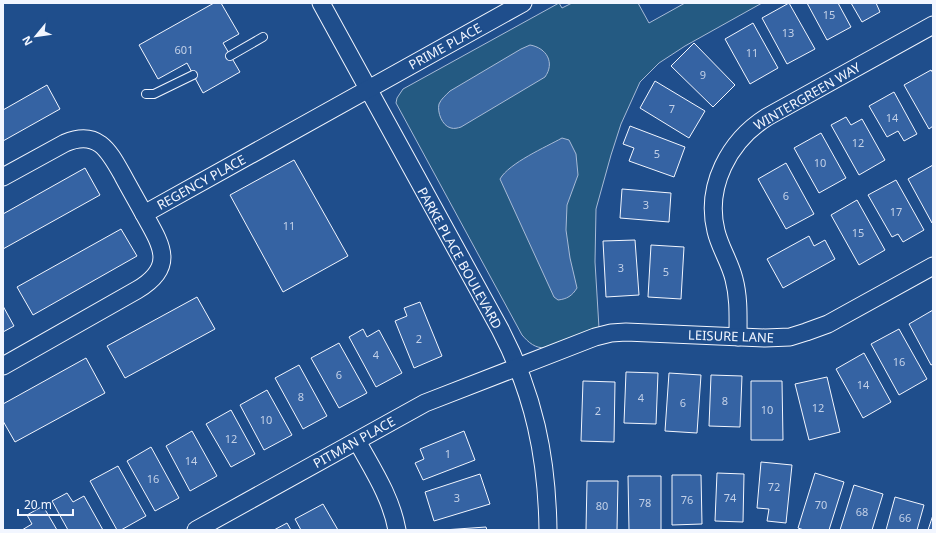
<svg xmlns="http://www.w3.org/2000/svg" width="936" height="533" font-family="'Noto Sans',sans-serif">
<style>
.green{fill:#245a82;stroke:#a8bbd7}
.water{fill:#3b69a3;stroke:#a8bbd7}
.building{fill:#3563a3;stroke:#f2f6ff}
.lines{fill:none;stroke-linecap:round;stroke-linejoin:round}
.lane-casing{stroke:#f2f6ff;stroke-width:10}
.street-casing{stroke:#f2f6ff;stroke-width:19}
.lane{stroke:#1f4e8c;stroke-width:8}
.street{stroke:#1f4e8c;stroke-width:17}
.labels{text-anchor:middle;stroke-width:3;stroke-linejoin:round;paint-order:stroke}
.number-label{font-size:11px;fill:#c3d1e8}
.street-label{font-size:13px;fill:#f2f6ff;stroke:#1f4e8c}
</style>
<rect width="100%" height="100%" fill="#1f4e8c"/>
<path class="green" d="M559,3L562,8L572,3H638L649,23L685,3H762L685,46L659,63L640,82L621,124L611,155L596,209L595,262L599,328L545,348C535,348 529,343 522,335L396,103L397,98L403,89Z"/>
<g class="water">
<path d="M530,45C547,48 555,63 545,77L461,127C458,128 454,129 451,128C442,126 437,112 439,104C441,99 446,95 450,91L521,49Z"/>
<path d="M562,138L569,140L576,154L578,175L567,205L566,230L570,258L577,288C572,296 567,299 558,300L554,297L500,179C509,163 546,147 562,138Z"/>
</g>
<g class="building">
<path d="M214,3H221L239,34L223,43L240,72L203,93L187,63L158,79L139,45Z"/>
<path d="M789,3L815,49L787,64L762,18Z"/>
<path d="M807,3H838L851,27L827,40Z"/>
<path d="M851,3H876L880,12L862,22Z"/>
<path d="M753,23L778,68L750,84L725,39Z"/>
<path d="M694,43L735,85L713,107L671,66Z"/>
<path d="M931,70L933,73V126L929,129L904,85Z"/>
<path d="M655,81L705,111L689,138L640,108Z"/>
<path d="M47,85L60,109L3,141V110Z"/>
<path d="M894,92L917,134L904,141L898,131L887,137L869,106Z"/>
<path d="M846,117L851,125L862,119L885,160L859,175L831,125Z"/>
<path d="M630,126L685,147L674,177L629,161L634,148L623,144Z"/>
<path d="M821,133L846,178L819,193L794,148Z"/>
<path d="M294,160L348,256L283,292L230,195Z"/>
<path d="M786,163L814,214L786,229L758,179Z"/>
<path d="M933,165V222L932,223L908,179Z"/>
<path d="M85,168L100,195L3,249V214Z"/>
<path d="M896,180L924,230L903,242L898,234L892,237L868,195Z"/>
<path d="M622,189L671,193L669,222L620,218Z"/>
<path d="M857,200L885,250L859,265L831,215Z"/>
<path d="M121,229L137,256L33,315L17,287Z"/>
<path d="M809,236L814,246L825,240L835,259L783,288L767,259Z"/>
<path d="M635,240L639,295L606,297L603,241Z"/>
<path d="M651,245L684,247L681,299L648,297Z"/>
<path d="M197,297L215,329L125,378L107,346Z"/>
<path d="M420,302L442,356L414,368L395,321L407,316L404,308Z"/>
<path d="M3,306L14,326L3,332Z"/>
<path d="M933,310V364L931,365L909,324Z"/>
<path d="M363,329L367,337L379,330L402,373L376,387L349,337Z"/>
<path d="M899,329L927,379L899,395L871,344Z"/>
<path d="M339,343L367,393L339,408L311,358Z"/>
<path d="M864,353L891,402L863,418L836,369Z"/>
<path d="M86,358L105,393L15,442L3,421V404Z"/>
<path d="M299,365L327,416L303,429L275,378Z"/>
<path d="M626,372L658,373L656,424L624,423Z"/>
<path d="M669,373L701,375L697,433L665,431Z"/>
<path d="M711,375L742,376L740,427L709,426Z"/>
<path d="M827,377L840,432L809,440L795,384Z"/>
<path d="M583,381L615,382L614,442L581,441Z"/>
<path d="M751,381H782L783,440H751Z"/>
<path d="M267,390L292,435L264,450L240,405Z"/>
<path d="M231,410L255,454L231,467L206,424Z"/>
<path d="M192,431L217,476L190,491L166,446Z"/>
<path d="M464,431L475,460L423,480L415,463L424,459L420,449Z"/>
<path d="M151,447L179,498L155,511L127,461Z"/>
<path d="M761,462L792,465L786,523L767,521L769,509L757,508Z"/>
<path d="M118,466L146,516L121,530H117L90,481Z"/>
<path d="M717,473L744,474L743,522L715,521Z"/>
<path d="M815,473L844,482L829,530H804L798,528Z"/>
<path d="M480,474L490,504L434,521L425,492Z"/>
<path d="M672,475H701L702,524L672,525Z"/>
<path d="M628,476H661V530H629Z"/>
<path d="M587,481H618L617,530H586Z"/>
<path d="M854,485L883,494L872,530H840Z"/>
<path d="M67,493L73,502L84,496L103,530H68L52,501Z"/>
<path d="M895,497L924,505L917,530H886Z"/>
<path d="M323,504L338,530H301L295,519Z"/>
<path d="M43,506L57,530H22L32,524L27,515Z"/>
<path d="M933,515V530H928Z"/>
<path d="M287,523L291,530H274Z"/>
<path d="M486,527L487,530H443Z"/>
</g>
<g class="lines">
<g class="lane-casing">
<g id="lane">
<path d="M230,56L263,37"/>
<path d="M146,94H154L193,75"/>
</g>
</g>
<g class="street-casing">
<g id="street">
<path d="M321,3L500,329C534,394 547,457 548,530"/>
<path d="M3,177L65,143C98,129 109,151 123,176C130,189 137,201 144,214"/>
<path d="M738,337C738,317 739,298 734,279C730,262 720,248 716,231C705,186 729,141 767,117L933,25"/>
<path d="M3,366L137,290C176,267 162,246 144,214L523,3"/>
<path d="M357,441C373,470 391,497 397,530"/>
<path d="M196,530L425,403L595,337L611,333L626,332L765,338L790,337L806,332L828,324L933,266"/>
</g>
</g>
<use href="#lane" class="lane"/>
<use href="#street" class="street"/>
</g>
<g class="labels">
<g class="number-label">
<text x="829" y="19">15</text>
<text x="788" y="37">13</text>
<text x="184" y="54">601</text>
<text x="752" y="57">11</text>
<text x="703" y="79">9</text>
<text x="672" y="113">7</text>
<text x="892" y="122">14</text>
<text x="858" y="147">12</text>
<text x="657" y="158">5</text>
<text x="820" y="167">10</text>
<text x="786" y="200">6</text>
<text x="646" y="209">3</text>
<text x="896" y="216">17</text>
<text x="289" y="230">11</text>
<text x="858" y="237">15</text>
<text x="621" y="272">3</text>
<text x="666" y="276">5</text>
<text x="419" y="343">2</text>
<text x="376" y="359">4</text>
<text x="899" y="366">16</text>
<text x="339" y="379">6</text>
<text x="863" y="389">14</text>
<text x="301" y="401">8</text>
<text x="641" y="402">4</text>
<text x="725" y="405">8</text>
<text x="683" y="407">6</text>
<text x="818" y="412">12</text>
<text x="767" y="414">10</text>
<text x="598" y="415">2</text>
<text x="266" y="424">10</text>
<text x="231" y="443">12</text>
<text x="448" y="458">1</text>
<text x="191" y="465">14</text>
<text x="153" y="483">16</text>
<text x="774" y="491">72</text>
<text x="457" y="502">3</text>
<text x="730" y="502">74</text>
<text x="687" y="504">76</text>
<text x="645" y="507">78</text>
<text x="821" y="509">70</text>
<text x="602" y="510">80</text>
<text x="862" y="516">68</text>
<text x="905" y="522">66</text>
</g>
<g class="street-label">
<text transform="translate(445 46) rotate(-29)" y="5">PRIME PLACE</text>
<text transform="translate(807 96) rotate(-30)" y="5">WINTERGREEN WAY</text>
<text transform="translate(201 182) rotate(-29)" y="5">REGENCY PLACE</text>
<text transform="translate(460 258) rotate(61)" y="5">PARKE PLACE BOULEVARD</text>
<text transform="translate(731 336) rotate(2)" y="5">LEISURE LANE</text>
<text transform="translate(354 442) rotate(-29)" y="5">PITMAN PLACE</text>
</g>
</g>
<rect width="936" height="533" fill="none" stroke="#f2f6ff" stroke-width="8"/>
<g transform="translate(36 36) rotate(241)" stroke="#1f4e8c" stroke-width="3" paint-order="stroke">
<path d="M0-3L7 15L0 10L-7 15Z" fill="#f2f6ff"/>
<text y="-6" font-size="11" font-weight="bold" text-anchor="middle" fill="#f2f6ff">N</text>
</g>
<path d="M18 509v6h55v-6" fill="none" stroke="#f2f6ff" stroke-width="2"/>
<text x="24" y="509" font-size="12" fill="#f2f6ff" stroke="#1f4e8c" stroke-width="3" paint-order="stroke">20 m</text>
</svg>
